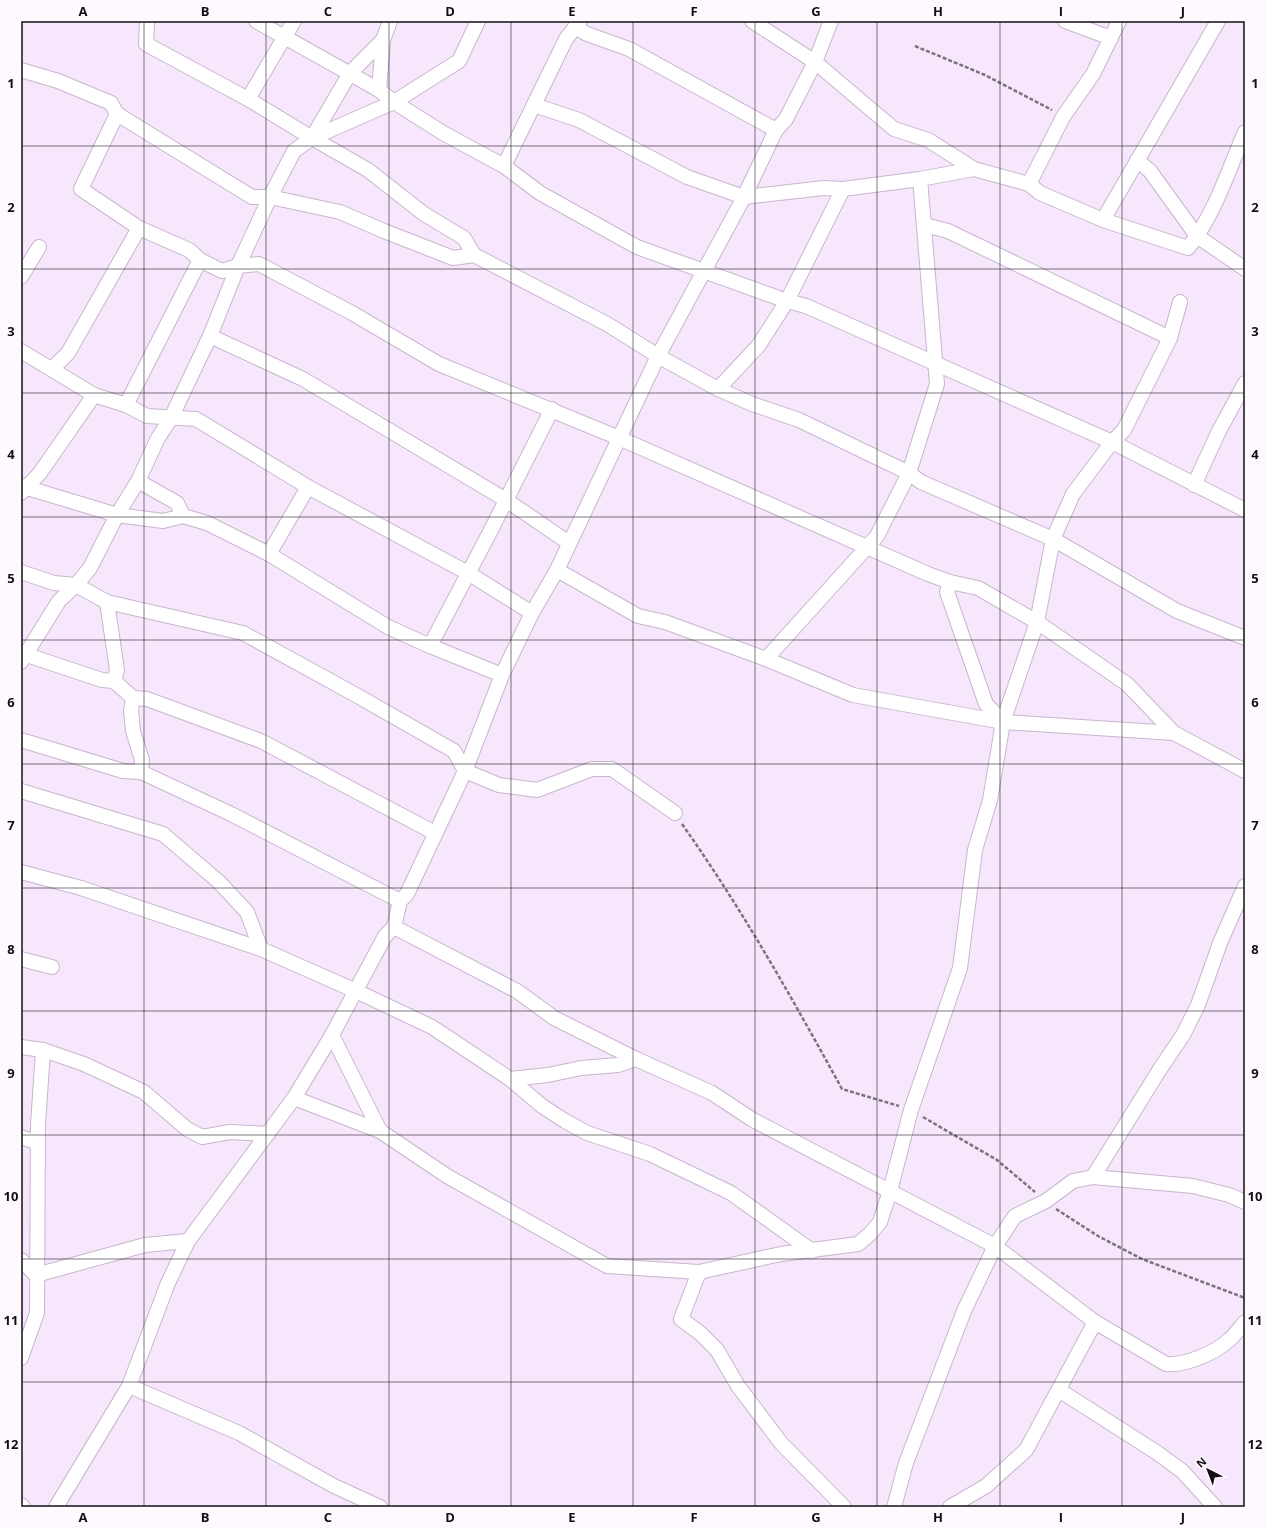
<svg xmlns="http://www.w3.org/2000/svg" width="1266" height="1528" font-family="'Open Sans',sans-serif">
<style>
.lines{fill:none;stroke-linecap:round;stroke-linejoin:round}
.street-casing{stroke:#c9b5ce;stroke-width:16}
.path{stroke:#7d7280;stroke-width:2.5;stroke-dasharray:4 2;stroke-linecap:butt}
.street{stroke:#fff;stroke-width:14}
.grid{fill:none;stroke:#130c15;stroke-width:1;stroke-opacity:0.55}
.neatline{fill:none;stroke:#130c15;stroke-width:1.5}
.grid-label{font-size:13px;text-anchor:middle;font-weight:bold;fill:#130c15}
</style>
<rect width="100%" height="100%" fill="#f7e7fc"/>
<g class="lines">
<g class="street-casing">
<g id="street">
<path d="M147,21L146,44L248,99L312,138L368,170L424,214L464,238L474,255L607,324L658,356L718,389L752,404L799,420L909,473L921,482L1053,539L1177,611L1245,638"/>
<path d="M256,21L379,90L394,102L443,133L504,166L540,193L637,247L787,301L806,306L1112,442L1245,510"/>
<path d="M752,21L815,62L894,129L928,140L974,169L1029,184L1040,193L1103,220L1188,248C1215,214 1228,171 1245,132"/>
<path d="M1065,21L1111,38"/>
<path d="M575,27L587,34L629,49L776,130"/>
<path d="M21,70L58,81L111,103L117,114L252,197H270L340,212L384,231L453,258L474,255"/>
<path d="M379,90L383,40L390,21"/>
<path d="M248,99L294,21"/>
<path d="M534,105L579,120L687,177L744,197L824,188L843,189L920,179L974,169"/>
<path d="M117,114L81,189L139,228L189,250L200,260L222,271L238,266L259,264L352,313L439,364L619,438L928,574L950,582L978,588L1037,622L1127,684L1174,733"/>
<path d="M312,138L350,73L383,40"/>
<path d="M1137,160L1150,171L1197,236L1245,269"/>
<path d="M504,166L566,39L580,21"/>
<path d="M1029,184L1063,117L1093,74L1119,21"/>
<path d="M1103,220L1218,21"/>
<path d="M925,225L948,231L1170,338"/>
<path d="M21,277L39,247"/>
<path d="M210,336L303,379L506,500L569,543"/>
<path d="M21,351L94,395L126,405L147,416L196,419L308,487L468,573L532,613"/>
<path d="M52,369L68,353L139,228"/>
<path d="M718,389L759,345L787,301L843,189"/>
<path d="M126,405L200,260"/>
<path d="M138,481L177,503L183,516"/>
<path d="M1194,485L1219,431L1245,383"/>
<path d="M21,486L117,515L163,521L183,516L207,523L269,554L388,627L430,646L502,675"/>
<path d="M21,493L40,473L94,395"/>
<path d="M269,554L308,487"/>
<path d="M557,570L638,616L665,622L766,659L853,695L1003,722L1174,733L1245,771"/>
<path d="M21,572L54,583L76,585L107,602L243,633L356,695L454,751L465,771L499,785L537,790L592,769H612L675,813"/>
<path d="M950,582L947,592L986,704L1003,722"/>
<path d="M107,602L117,670L114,681"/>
<path d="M430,646L491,530L552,409"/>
<path d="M21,653L102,680L114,681L133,698L147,699L261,741L435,833"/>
<path d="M766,659L877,536L909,473L937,384L920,179"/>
<path d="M21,662L59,601L76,585L90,568L117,515L138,481L158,438L171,418L210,336L238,266L270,197L294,151L312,138L394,102L459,61L478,21"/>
<path d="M133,698L131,710L133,731L142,760L141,772"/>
<path d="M21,740L123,771L141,772L231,814L400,901"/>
<path d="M21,791L163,834L219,882L247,912L261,949"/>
<path d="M21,872L81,888L261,949L356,991L432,1027L510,1079L542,1106L565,1121L587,1133L650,1154L731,1193L812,1251"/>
<path d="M394,927L517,991L554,1018L636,1059L712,1093L753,1120L995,1246L1095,1322L1026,1450L986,1486L950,1507"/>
<path d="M21,959L52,967"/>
<path d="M332,1035L380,1131"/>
<path d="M21,1047L43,1050L84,1064L144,1092L187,1129L202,1137L230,1132L268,1134"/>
<path d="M510,1079L548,1075L581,1068L618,1065L636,1059"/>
<path d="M294,1098L380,1131L447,1176L607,1266L699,1272L781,1254L858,1244L870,1234L880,1222L890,1191L911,1110L960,968L975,850L990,800L1003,722L1037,622L1053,539L1073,494L1112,442L1124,430L1170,338L1180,302"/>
<path d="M21,1137L38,1143"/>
<path d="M1093,1177L1160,1069L1183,1035L1198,1005L1220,943L1245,886"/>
<path d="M21,1260L36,1275L145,1245L188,1241"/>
<path d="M699,1272L681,1319L700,1333L717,1350L738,1386L781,1443L844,1507"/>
<path d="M1095,1322L1166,1364C1184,1366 1215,1353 1229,1340C1235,1335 1240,1328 1245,1322"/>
<path d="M21,1358L37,1313L38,1125L43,1050"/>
<path d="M129,1386L239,1433L334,1486L380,1507"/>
<path d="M1059,1390L1156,1452L1182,1471L1215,1507"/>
<path d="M21,1505L23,1507"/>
<path d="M56,1507L129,1386L168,1283L188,1241L294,1098L332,1035L385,936L394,927L400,901L407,894L465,771L502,675L532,613L557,570L658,356L744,197L776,130L786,119L815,62L831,21"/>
<path d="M894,1507L906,1463L964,1311L995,1246L1015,1216L1046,1201L1073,1181L1093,1177L1193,1186L1229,1195L1245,1202"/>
</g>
</g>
<g class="path">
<path d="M915,46L985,75L1052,110"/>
<path d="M682,824C742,909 792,998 842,1089L899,1106"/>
<path d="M923,1117L997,1160L1035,1192"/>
<path d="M1056,1209L1098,1236L1142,1259L1245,1298"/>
</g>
<use href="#street" class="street"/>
</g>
<path class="grid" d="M144,21V1507M266,21V1507M389,21V1507M511,21V1507M633,21V1507M755,21V1507M877,21V1507M1000,21V1507M1122,21V1507M21,146H1245M21,269H1245M21,393H1245M21,517H1245M21,640H1245M21,764H1245M21,888H1245M21,1011H1245M21,1135H1245M21,1259H1245M21,1382H1245"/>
<rect width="1266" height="1528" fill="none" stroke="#fdf9fe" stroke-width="44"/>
<g transform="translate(1208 1470) rotate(318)" stroke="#fdf9fe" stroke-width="3" paint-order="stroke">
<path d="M0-3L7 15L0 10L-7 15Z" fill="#130c15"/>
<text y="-6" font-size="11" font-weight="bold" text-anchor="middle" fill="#130c15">N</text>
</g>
<rect x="22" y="22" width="1222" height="1484" class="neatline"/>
<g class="grid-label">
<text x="83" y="16">A</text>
<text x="205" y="16">B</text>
<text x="328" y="16">C</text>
<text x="450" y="16">D</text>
<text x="572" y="16">E</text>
<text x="694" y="16">F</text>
<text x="816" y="16">G</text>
<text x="938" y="16">H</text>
<text x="1061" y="16">I</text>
<text x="1183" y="16">J</text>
<text x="11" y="88">1</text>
<text x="1255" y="88">1</text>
<text x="11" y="212">2</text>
<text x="1255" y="212">2</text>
<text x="11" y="336">3</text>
<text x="1255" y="336">3</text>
<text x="11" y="459">4</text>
<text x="1255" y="459">4</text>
<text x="11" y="583">5</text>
<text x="1255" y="583">5</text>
<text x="11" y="707">6</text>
<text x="1255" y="707">6</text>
<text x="11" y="830">7</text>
<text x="1255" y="830">7</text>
<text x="11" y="954">8</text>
<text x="1255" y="954">8</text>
<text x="11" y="1078">9</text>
<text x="1255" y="1078">9</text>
<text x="11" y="1201">10</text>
<text x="1255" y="1201">10</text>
<text x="11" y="1325">11</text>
<text x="1255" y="1325">11</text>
<text x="11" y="1449">12</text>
<text x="1255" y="1449">12</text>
<text x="83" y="1522">A</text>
<text x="205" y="1522">B</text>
<text x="328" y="1522">C</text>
<text x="450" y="1522">D</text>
<text x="572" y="1522">E</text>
<text x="694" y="1522">F</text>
<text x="816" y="1522">G</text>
<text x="938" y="1522">H</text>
<text x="1061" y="1522">I</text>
<text x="1183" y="1522">J</text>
</g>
</svg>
